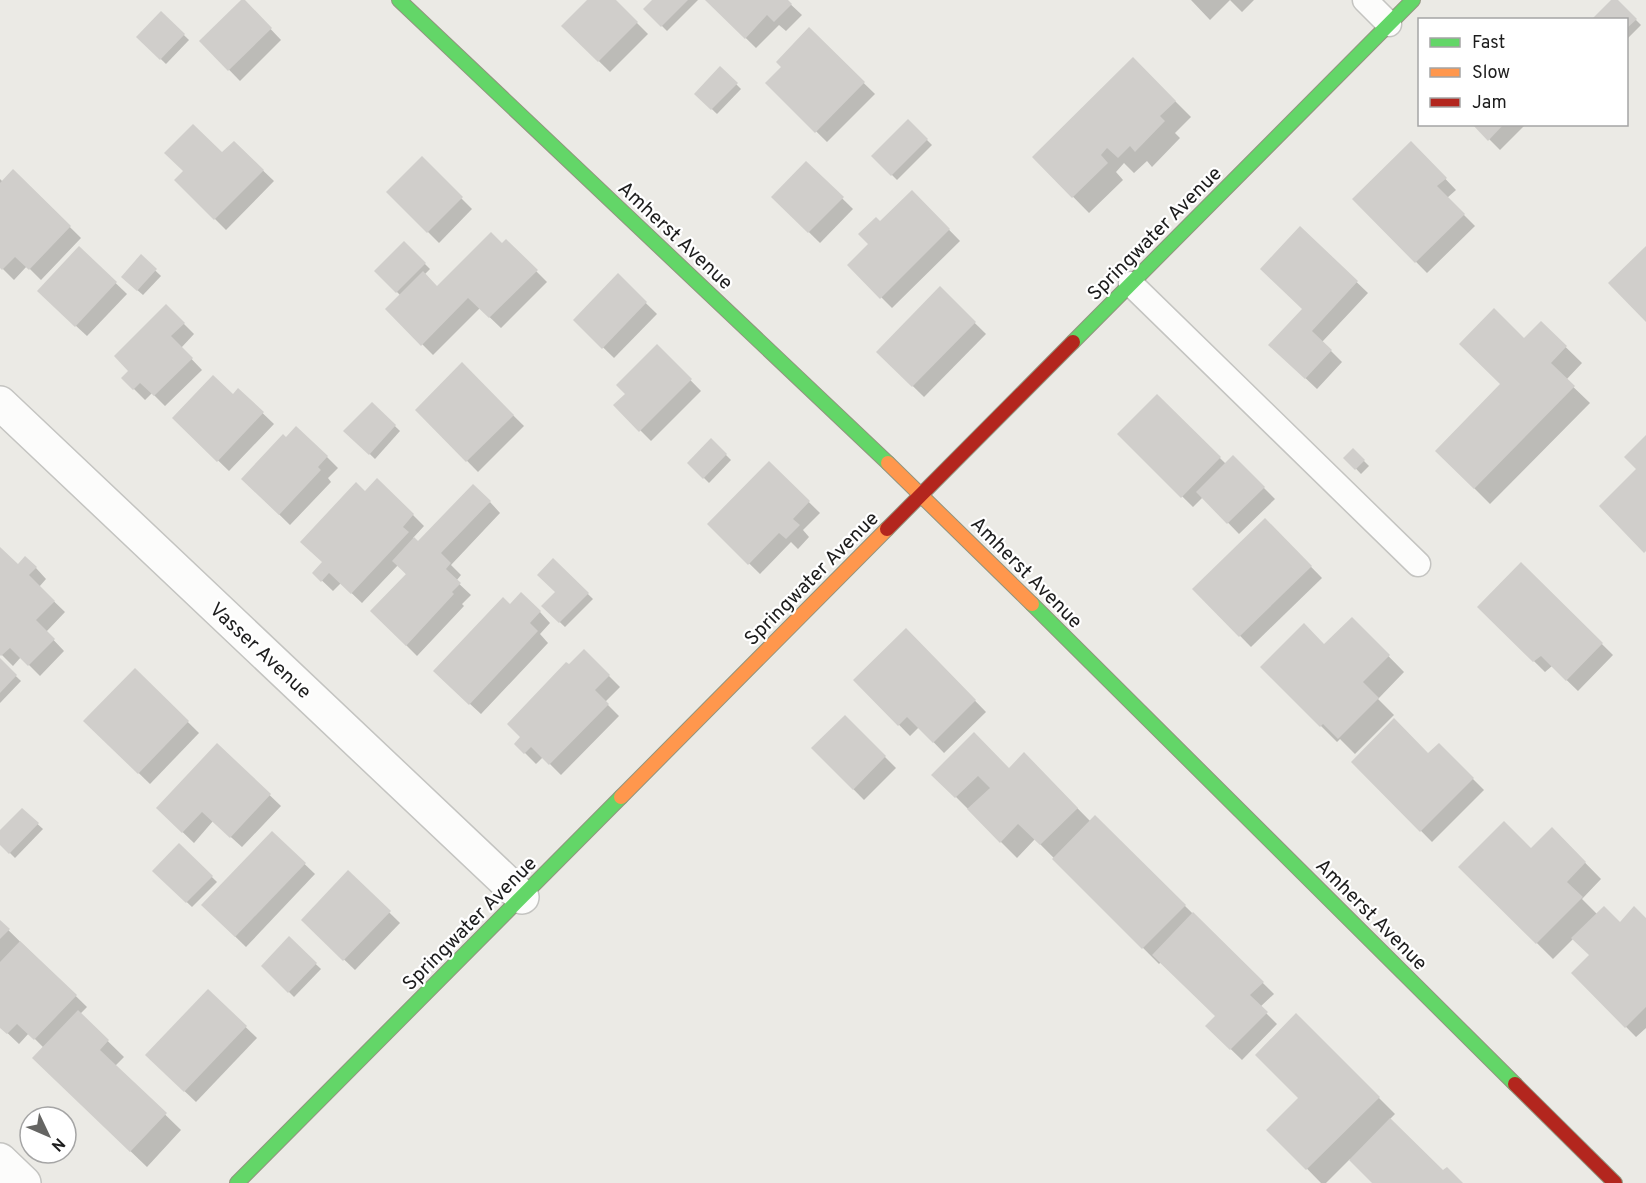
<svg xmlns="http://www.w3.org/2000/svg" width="1646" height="1183" font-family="Overpass,sans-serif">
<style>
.shadow{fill:#0003}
.building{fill:#d0cecb}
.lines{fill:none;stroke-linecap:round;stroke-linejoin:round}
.lane-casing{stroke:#c4c4c1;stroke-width:27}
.street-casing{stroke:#c4c4c1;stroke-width:36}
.fast-casing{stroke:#91947e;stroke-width:16}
.slow-casing{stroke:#91947e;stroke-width:16}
.jam-casing{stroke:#91947e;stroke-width:16}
.lane{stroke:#fcfcfb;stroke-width:24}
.street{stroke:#fcfcfb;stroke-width:33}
.fast{stroke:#63d668;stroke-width:14}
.slow{stroke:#ff974d;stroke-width:14}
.jam{stroke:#b3261e;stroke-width:14}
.labels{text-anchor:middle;stroke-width:4.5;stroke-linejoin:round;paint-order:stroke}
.street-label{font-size:20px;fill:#1d1d1d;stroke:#fff}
</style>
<rect width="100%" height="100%" fill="#ebeae5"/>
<g class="shadow">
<path d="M243,0L281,40L240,81L201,41Z"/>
<path d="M590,0H614L648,34L610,72L563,26Z"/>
<path d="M654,0H698L667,31L645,9Z"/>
<path d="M707,0H786L802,15L786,31L779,25L756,48Z"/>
<path d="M1191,0H1254L1242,12L1230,0L1210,20Z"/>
<path d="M1613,0H1616L1641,25L1626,40V20Z"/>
<path d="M161,13L189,40L166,64L138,37Z"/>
<path d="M809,30L875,94L827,142L767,83L783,68Z"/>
<path d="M1133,59L1191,117L1175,133L1180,138L1152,167L1147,161L1134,173L1124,163L1116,172L1123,180L1089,213L1034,157Z"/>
<path d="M720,68L741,89L717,114L696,94Z"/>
<path d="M908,121L932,145L897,180L873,156Z"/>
<path d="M1474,124H1526L1500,150Z"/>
<path d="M234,143L274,181L226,230L176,180L222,155Z"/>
<path d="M1411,143L1456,190L1447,198L1475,226L1427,273L1354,199Z"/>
<path d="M422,159L472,209L439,243L388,192Z"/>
<path d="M806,163L853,209L820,243L773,197Z"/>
<path d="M13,171L81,238L41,280L27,266L14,280L0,266V179L3,182Z"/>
<path d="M912,192L960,241L892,308L849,265L870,244L880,223Z"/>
<path d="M1300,228L1368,293L1322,342L1342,362L1317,389L1281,355L1304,309Z"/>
<path d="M506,241L547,282L501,328L480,308L433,355L387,309L401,296L376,271L404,243L430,269L424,275L437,288Z"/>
<path d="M80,249L127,294L87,336L50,302Z"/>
<path d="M141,257L161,276L143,295L128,282Z"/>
<path d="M618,276L657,314L614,358L575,320Z"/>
<path d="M940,289L986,334L924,397L878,352Z"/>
<path d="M166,306L194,334L181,348L202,370L165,406L152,393L145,400L123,378L130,371Z"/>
<path d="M1541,323L1582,363L1566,380L1590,403L1490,504L1437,451L1502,384L1524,340Z"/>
<path d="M657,346L701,391L651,441L615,405L627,394Z"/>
<path d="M462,365L524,426L478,472L417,410Z"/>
<path d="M238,390L274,424L229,471L174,418L233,396Z"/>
<path d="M1157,396L1226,464L1233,457L1275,499L1239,534L1203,497L1193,507L1119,434Z"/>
<path d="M372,404L400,431L375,459L346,431Z"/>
<path d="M286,439L327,457L338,468L328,478L331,482L290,525L243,479Z"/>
<path d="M711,440L731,460L709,483L689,463Z"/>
<path d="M1353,450L1369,466L1361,474L1346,458Z"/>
<path d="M769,463L820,513L803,530L809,537L798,549L791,542L760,574L709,524Z"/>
<path d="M365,493L413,515L424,526L413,538L418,543L490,502L500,513L451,565L461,575L456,581L471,595L462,604L464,606L417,656L372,611L407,575L398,565L362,603L341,583L333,591L314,573L324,562Z"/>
<path d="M1265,520L1322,578L1251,647L1194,589Z"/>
<path d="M0,549L18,566L36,568L46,579L39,587L65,612L46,632L64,651L40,676L21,657L13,666L0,653Z"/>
<path d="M553,560L593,599L565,627L543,606L557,592Z"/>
<path d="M1521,564L1613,655L1578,691L1552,666L1545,672L1479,607Z"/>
<path d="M510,606L540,612L550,623L540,634L548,643L481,714L445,681Z"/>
<path d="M1352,619L1404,672L1378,699L1394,715L1355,754L1340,739L1337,742L1262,667L1325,646Z"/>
<path d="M906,630L986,712L944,753L919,727L910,736L855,680Z"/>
<path d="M584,651L620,687L605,702L619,716L561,775L543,757L536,764L516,744Z"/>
<path d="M0,661L21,681L0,703Z"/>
<path d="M135,670L199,733L150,784L85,721Z"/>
<path d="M845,717L896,768L864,800L813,748Z"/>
<path d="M217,745L281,806L242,847L213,821L194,843L169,819Z"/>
<path d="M1439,745L1484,790L1432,842L1353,762L1428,755Z"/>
<path d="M1024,754L1091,822L1095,817L1274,994L1260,1007L1277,1024L1242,1060L1207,1026L1217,1016L1161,962L1159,964L1035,839L1017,858L934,775L1009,769Z"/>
<path d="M22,810L43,829L15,858L0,843V833Z"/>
<path d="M1552,829L1601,879L1582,899L1597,914L1620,924L1646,920V1028L1636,1037L1573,973L1591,956L1574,938L1553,959L1460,867L1531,850Z"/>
<path d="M272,833L315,874L246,947L214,916Z"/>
<path d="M179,845L217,882L192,907L154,871Z"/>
<path d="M348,872L400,923L355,970L303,920Z"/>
<path d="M0,922L87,1007L80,1014L124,1057L115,1066L181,1130L147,1167L50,1074L44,1048L29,1033L19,1044L0,1026Z"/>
<path d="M289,939L321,969L294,997L263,966Z"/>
<path d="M208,991L257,1038L196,1102L158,1066Z"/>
<path d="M1296,1015L1395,1114L1389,1120L1443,1172L1460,1183H1374L1350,1159L1326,1183H1321L1269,1130L1301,1098Z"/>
</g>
<g class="building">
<path d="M241,0H245L272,28L228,71L199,41Z"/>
<path d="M587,0H616L638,22L598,62L561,26Z"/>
<path d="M652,0H688L661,27L643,9Z"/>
<path d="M705,0H788L792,4L774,22L767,15L745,39Z"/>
<path d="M1611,0H1618L1637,19L1626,29V20H1591Z"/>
<path d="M161,11L185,34L160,60L136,37Z"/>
<path d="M809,27L865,82L815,133L765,83L781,67L776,62Z"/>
<path d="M1133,57L1176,101L1160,116L1165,121L1135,152L1130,146L1118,158L1107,148L1101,155L1108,163L1072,198L1032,157Z"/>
<path d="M720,66L738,83L711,110L694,94Z"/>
<path d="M908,119L928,139L891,176L871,156Z"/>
<path d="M193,124L222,152L234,141L264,170L214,220L174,180L183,171L164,153Z"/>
<path d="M1472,124H1504L1488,141Z"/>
<path d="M1411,141L1447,178L1437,186L1465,214L1415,263L1352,199Z"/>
<path d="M422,156L463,197L427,233L386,192Z"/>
<path d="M806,161L844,197L808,233L771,197Z"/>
<path d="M13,169L71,226L29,270L15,257L2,270L0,268V183Z"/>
<path d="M912,190L950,229L880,299L847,265L868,244L858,234L876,217L880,221Z"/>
<path d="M1300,226L1358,281L1312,331L1332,350L1305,379L1268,345L1302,309L1260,269Z"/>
<path d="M491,232L502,243L506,239L538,270L489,318L468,298L421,346L385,309L423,271L437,286Z"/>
<path d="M404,241L426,263L396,293L374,271Z"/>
<path d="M79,246L117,282L75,327L37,291Z"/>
<path d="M1646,246V322L1608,283Z"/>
<path d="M141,254L157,269L137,291L121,277Z"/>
<path d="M618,273L647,302L602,349L573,320Z"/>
<path d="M940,286L976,322L912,387L876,352Z"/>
<path d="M166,304L185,323L171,336L193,358L154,396L140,383L133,390L121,378L128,371L114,356Z"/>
<path d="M1494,308L1524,338L1541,321L1567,346L1551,363L1575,386L1474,489L1435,451L1500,384L1459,344Z"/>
<path d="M657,344L692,379L639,432L613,405L625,394L616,385Z"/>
<path d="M462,362L514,415L466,462L415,410Z"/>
<path d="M213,375L233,394L238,388L264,412L217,462L172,418Z"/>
<path d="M1157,394L1221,457L1181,498L1117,434Z"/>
<path d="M372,402L396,425L369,455L343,431Z"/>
<path d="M296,426L328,456L318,467L321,470L279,515L241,479L283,434L286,437Z"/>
<path d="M1646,435V551L1644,553L1599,506L1636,469L1624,457Z"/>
<path d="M711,438L727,454L703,479L687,463Z"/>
<path d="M1353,448L1365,460L1355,470L1343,458Z"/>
<path d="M1233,455L1265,487L1227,524L1196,492Z"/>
<path d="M769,461L810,501L793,519L800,525L786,539L779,533L748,565L707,524Z"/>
<path d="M377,478L414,514L403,527L409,532L351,594L329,573L321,582L312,573L322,562L300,542L356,482L365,491Z"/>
<path d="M473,484L491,501L441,553L451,563L446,569L461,583L452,592L454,594L406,646L370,611L406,574L392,561L414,537L418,541Z"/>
<path d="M1265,518L1312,566L1239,637L1192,589Z"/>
<path d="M0,547L18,564L25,556L37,567L29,575L55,601L36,620L55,639L28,666L10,648L1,656L0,655Z"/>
<path d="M553,558L589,593L559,623L541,606L555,592L537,575Z"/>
<path d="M1521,562L1603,643L1566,681L1541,656L1533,662L1477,607Z"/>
<path d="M521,592L541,611L530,623L538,631L469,705L433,671L503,597L510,604Z"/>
<path d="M1352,617L1390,655L1363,682L1379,698L1338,739L1323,724L1320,727L1260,667L1304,623L1324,644Z"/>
<path d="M906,628L976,700L933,743L907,717L898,726L853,680Z"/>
<path d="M584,649L610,675L595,690L609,704L549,765L531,747L524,754L514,744L520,737L507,724L566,662L569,664Z"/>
<path d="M0,658L17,675L0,693Z"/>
<path d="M135,668L189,721L138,774L83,721Z"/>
<path d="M845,715L886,756L853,790L811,748Z"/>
<path d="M1394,718L1428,753L1439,743L1474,778L1420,832L1351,762Z"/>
<path d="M974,732L1009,768L1024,752L1078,808L1040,845L1018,824L1000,843L967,809L990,788L978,776L955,798L931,775Z"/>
<path d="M217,743L271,794L230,838L202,812L182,833L156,808Z"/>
<path d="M22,808L39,823L9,854L0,845V830Z"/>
<path d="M1095,815L1186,905L1142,949L1052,859Z"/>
<path d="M1504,821L1531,848L1552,827L1586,862L1567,882L1583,897L1536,944L1458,867Z"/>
<path d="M272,831L306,863L235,937L201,905Z"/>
<path d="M179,843L213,876L186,903L152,871Z"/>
<path d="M348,870L391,911L343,961L301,920Z"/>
<path d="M1604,906L1620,922L1634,906L1646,918V1007L1625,1028L1571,973L1589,955L1571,938Z"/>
<path d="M1193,912L1264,982L1250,995L1268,1012L1230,1050L1205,1026L1215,1016L1152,955Z"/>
<path d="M0,920L10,929L0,939Z"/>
<path d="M289,936L317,963L288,993L261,966Z"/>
<path d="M20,941L77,995L34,1040L17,1024L7,1034L0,1028V962Z"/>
<path d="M208,989L247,1026L184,1092L145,1055Z"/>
<path d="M78,1010L109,1040L100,1050L167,1113L130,1152L32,1058Z"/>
<path d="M1296,1013L1380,1097L1306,1170L1266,1130L1298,1098L1255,1055Z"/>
<path d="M1390,1118L1443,1170L1447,1167L1463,1183H1372L1349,1160Z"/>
</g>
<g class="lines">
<g class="lane-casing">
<g id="lane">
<path d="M1365,0L1389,24"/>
<path d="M1131,284L1418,564"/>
</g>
</g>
<g class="street-casing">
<g id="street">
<path d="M0,403L522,897"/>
<path d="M0,1160L24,1183"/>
</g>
</g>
<g class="fast-casing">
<g id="fast">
<path d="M399,0L888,463"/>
<path d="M1073,342L1413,0"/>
<path d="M1032,604L1515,1084"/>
<path d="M237,1183L621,797"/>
</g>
</g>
<g class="slow-casing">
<g id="slow">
<path d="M888,463L1032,604"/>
<path d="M621,797L887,529"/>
</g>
</g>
<g class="jam-casing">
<g id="jam">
<path d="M887,529L1073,342"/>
<path d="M1515,1084L1615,1183"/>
</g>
</g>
<use href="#lane" class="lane"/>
<use href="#street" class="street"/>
<use href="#fast" class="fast"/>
<use href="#slow" class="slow"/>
<use href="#jam" class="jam"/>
</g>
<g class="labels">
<g class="street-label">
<text transform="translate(1154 233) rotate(-45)" y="7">Springwater Avenue</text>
<text transform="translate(676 235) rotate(43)" y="7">Amherst Avenue</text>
<text transform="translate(1027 572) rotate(45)" y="7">Amherst Avenue</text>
<text transform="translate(811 578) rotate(-45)" y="7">Springwater Avenue</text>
<text transform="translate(261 650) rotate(43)" y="7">Vasser Avenue</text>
<text transform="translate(1372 914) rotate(45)" y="7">Amherst Avenue</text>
<text transform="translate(469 923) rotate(-45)" y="7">Springwater Avenue</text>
</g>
</g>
<rect x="1418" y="18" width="210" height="108" fill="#ffffff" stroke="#a5a5a5" stroke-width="1.5"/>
<rect x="1430" y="38" width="30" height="9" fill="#63d668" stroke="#a5a5a5" stroke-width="1.5"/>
<text x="1472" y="48" font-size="18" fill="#1d1d1d">Fast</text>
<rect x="1430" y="68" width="30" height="9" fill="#ff974d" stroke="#a5a5a5" stroke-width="1.5"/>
<text x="1472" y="78" font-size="18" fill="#1d1d1d">Slow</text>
<rect x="1430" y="98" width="30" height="9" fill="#b3261e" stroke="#a5a5a5" stroke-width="1.5"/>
<text x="1472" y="108" font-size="18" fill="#1d1d1d">Jam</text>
<g transform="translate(48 1135) rotate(134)"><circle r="28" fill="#ffffff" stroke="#a5a5a5" stroke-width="1.5"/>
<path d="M0-4.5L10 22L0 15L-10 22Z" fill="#656563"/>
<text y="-9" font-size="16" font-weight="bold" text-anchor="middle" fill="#1d1d1d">N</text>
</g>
</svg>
